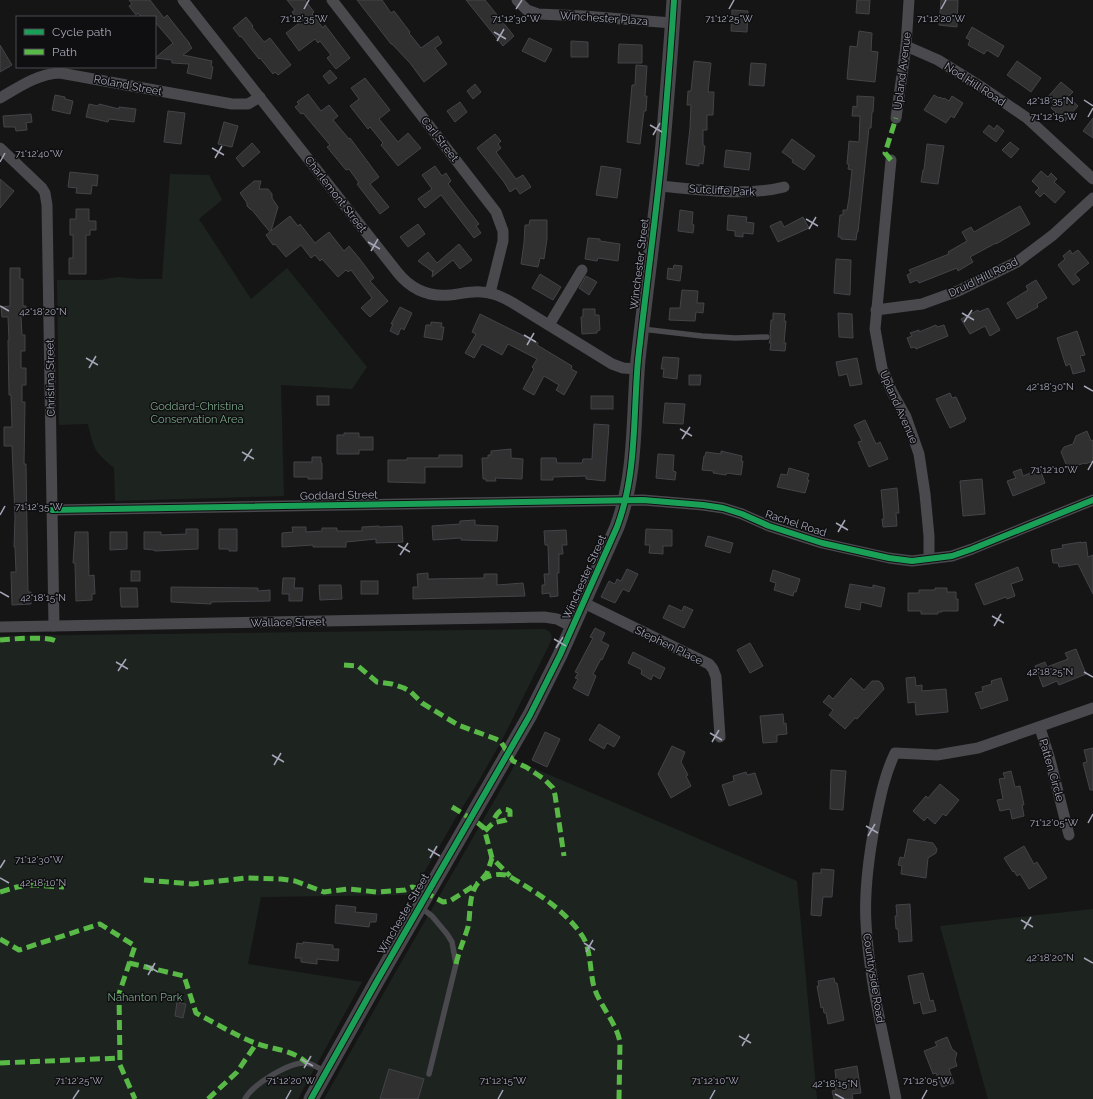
<svg xmlns="http://www.w3.org/2000/svg" width="1093" height="1099" font-family="Raleway,sans-serif">
<style>
.green{fill:#1d241f}
.building{fill:#303031;stroke:#444449}
.lines{fill:none;stroke-linecap:round;stroke-linejoin:round}
.lane{stroke:#49494e;stroke-width:5.5}
.street{stroke:#49494e;stroke-width:11}
.secondary{stroke:#48484c;stroke-width:15}
.quiet{stroke:#58b947;stroke-width:5;stroke-dasharray:10 5;stroke-linecap:butt}
.cycleway-casing{stroke:#0f0f11;stroke-width:8}
.cycleway{stroke:#1a9f57;stroke-width:6}
.ticks{fill:none;stroke:#a5a6b7;stroke-width:1.5}
.labels{text-anchor:middle;stroke-width:3;stroke-linejoin:round;paint-order:stroke}
.street-label{font-size:11px;fill:#a5a6b7;stroke:#0f0f11}
.park-label{font-size:11px;fill:#7aa486;stroke:#0f0f11}
.ticks-label{font-size:10px;text-anchor:middle;fill:#a5a6b7;stroke:#0f0f11;stroke-width:3;stroke-linejoin:round;paint-order:stroke}
</style>
<rect width="100%" height="100%" fill="#151515"/>
<g class="green">
<path d="M170,174L209,175L222,200L199,219L251,299L287,268L367,367L352,389L281,385L284,496L115,501L114,468C94,451 94,450 88,424L59,425L57,280H100L118,277L140,279H162Z"/>
<path d="M544,629L550,632L552,637L551,641L502,740L477,784L457,816L411,895L261,897L248,964L362,982L298,1099H0V636Z"/>
<path d="M517,761L797,881L817,1099H324L395,973Z"/>
<path d="M1093,909V1099H988L940,926Z"/>
</g>
<g class="building">
<path d="M129,0H150L164,18L167,15L190,44H189L192,48L183,55L212,61L211,66L213,67L211,79L187,73L189,64L172,63V60L155,58L173,43L155,22V17H141L138,13L136,15L129,6L132,4Z"/>
<path d="M287,0H305L314,12L312,14L323,28L325,25L350,58L336,69L327,58L331,55L320,41L318,43L315,39L299,51L286,33L298,24L293,17L295,16L292,12L295,10Z"/>
<path d="M357,0H382L391,13L394,11L410,32L409,33L421,48L438,36L442,43L435,48L447,64L424,82L410,63L392,44H391Z"/>
<path d="M466,0H485L514,36L503,46Z"/>
<path d="M857,0H870L869,14L856,13Z"/>
<path d="M941,0H958L957,27L939,25Z"/>
<path d="M732,10L748,11L747,32L731,31Z"/>
<path d="M246,17L253,26L252,27L264,42L270,38L291,65L278,75L275,72L273,74L260,58L259,59L241,36L240,37L233,28Z"/>
<path d="M972,27L1004,46L998,57L987,50L984,54L968,45L970,40L966,38Z"/>
<path d="M859,31L872,33L871,51L878,52L875,82L847,79L850,46L857,47Z"/>
<path d="M529,38L552,49L545,62L522,51Z"/>
<path d="M571,41L588,42V57H571Z"/>
<path d="M619,44L642,45V63H618Z"/>
<path d="M0,45L12,65L0,72Z"/>
<path d="M694,61L711,63L708,92H714L713,115H707V130H703V145L705,146L703,164L699,163V166L686,164L690,128L691,105H687L688,91H691Z"/>
<path d="M1017,61L1041,78L1031,92L1007,75Z"/>
<path d="M751,63L766,64L764,86L749,85Z"/>
<path d="M636,65L647,66L645,96H647L646,111H644L640,144L627,142L632,85H635Z"/>
<path d="M330,70L337,78L329,84L323,76Z"/>
<path d="M365,78L390,110L379,119L398,142L408,133L421,148L398,166L381,145L383,143L370,127L368,129L350,106L359,99L351,88Z"/>
<path d="M1061,82L1073,92L1068,97L1078,106L1065,121L1055,114L1056,112L1051,108L1054,104L1047,98Z"/>
<path d="M475,84L481,92L473,99L467,91Z"/>
<path d="M308,94L321,111L329,105L338,116L333,120L349,139L350,138L379,177L370,184L389,207L380,214L357,184L359,183L349,169L346,170L327,147L330,145L303,113L301,114L295,107L299,104L297,102Z"/>
<path d="M55,95L65,97V99L73,101L70,114L52,110Z"/>
<path d="M934,95L939,98L940,97L943,99L944,98L949,101L952,96L963,103L954,118L951,116L946,123L924,110Z"/>
<path d="M857,96L874,97L873,112H872L871,128H869L858,232H857L856,240L841,239V237H838L840,215H843V210H847L849,198L852,170L848,169L849,164H847L849,141L859,142L860,116H852L853,106L857,107Z"/>
<path d="M460,102L467,112L455,122L447,111Z"/>
<path d="M89,104L98,106L99,104L119,109V107L136,109L134,122L109,119L108,122L86,117Z"/>
<path d="M168,111L185,113L181,144L164,142Z"/>
<path d="M31,114L32,122L26,123L27,130L16,131L15,127H4L3,116Z"/>
<path d="M1093,118V138L1083,131Z"/>
<path d="M224,122L238,126L232,147L218,144Z"/>
<path d="M989,125L994,129L997,125L1004,131L996,142L983,132Z"/>
<path d="M495,134L501,141L498,144L501,148L496,152L516,179L523,175L531,187L520,194L516,188L510,192L504,182L477,148Z"/>
<path d="M792,139L815,156L804,170L792,162L793,160L782,152Z"/>
<path d="M1010,142L1019,149L1011,158L1002,150Z"/>
<path d="M252,143L260,152L243,167L236,158Z"/>
<path d="M927,144L944,146L938,184L921,182L923,170H924Z"/>
<path d="M726,150L751,153L749,170L724,167Z"/>
<path d="M435,166L442,176L446,173L451,181L448,184L479,224L476,226L481,233L474,238L441,195L425,208L418,199L432,189L422,175Z"/>
<path d="M601,166L621,169L617,198L596,195Z"/>
<path d="M1041,171L1048,177L1051,173L1057,179L1054,182L1065,192L1055,203L1044,193L1040,197L1035,192L1039,188L1032,181Z"/>
<path d="M70,172L98,175L97,186L92,185L91,194L76,193L77,188L68,187Z"/>
<path d="M0,179L14,191L0,208Z"/>
<path d="M254,181H261L259,189H268L272,194V198L278,207L271,231L290,216L298,226L300,224L315,243L329,232L344,251L349,246L359,258L374,278L370,281L388,301L370,317L361,308L372,298L351,270L348,272L346,270L338,277L322,259L320,261L315,255L311,258L301,245L286,257L275,244L273,245L266,235L270,232L252,210L250,209L247,206V203L240,193Z"/>
<path d="M1020,206L1030,224L996,244V243L970,257L973,262L958,271L957,268L919,283L917,280L910,283L907,275L911,273L909,270L949,254L948,252L967,241L962,232L971,227L974,232Z"/>
<path d="M76,209H89V221H96V230H90V235H86V274H69V258H73V235H70V219H76Z"/>
<path d="M680,210L693,212L692,224L694,225L693,233L678,231Z"/>
<path d="M728,215L747,217L746,222L754,223L753,234L743,233V237L735,236V231L727,230Z"/>
<path d="M803,217L809,228L778,242L770,226L781,221L784,227Z"/>
<path d="M530,220H547V239L544,259L540,258L538,267L521,264L524,243L525,225H529Z"/>
<path d="M418,224L425,234L408,247L400,237Z"/>
<path d="M588,238L600,239V241L620,244L618,261L598,258L597,261L585,259Z"/>
<path d="M459,244L472,260L460,269L453,260L432,277L433,270V272L418,261L428,252L437,263Z"/>
<path d="M1070,250L1072,254L1078,250L1089,263L1075,274L1080,280L1073,285L1058,265L1065,259L1063,256Z"/>
<path d="M836,259L851,260L850,295L834,293Z"/>
<path d="M674,265L682,266L680,281L667,279L668,268L673,269Z"/>
<path d="M10,268H20V279H23V306H26V316H21L22,335H25V351H21V368H26V385H22V402H25L24,464H26L28,592H31V604L12,605L11,572H16L15,547H14L15,517L12,446H4V427H12L11,395H9L8,340H9L8,317H2L1,307L10,306Z"/>
<path d="M540,274L561,287L553,300L532,288Z"/>
<path d="M586,276L597,282L589,295L579,288Z"/>
<path d="M1036,280L1047,298L1037,304L1038,307L1017,319L1007,303L1028,290L1026,286Z"/>
<path d="M682,290L698,291L697,303H704L703,313L696,312L695,321L669,320L670,308H680Z"/>
<path d="M400,307L412,313L404,330L401,328L398,335L390,331L393,324H391Z"/>
<path d="M988,308L1000,330L990,336L985,326L970,334L961,319L978,310L979,312Z"/>
<path d="M583,309H595V315H599L600,330L597,331V333L582,334L581,317H583Z"/>
<path d="M773,313L785,314L784,321H786L784,343H786L785,351L770,350L771,343H769L771,337L770,334L771,320H773Z"/>
<path d="M838,313L852,314L853,338L839,337Z"/>
<path d="M480,314L538,343L537,345L572,366L571,369L577,372L564,395L556,390L559,385L544,376L534,395L523,389L534,369L532,367L537,359L508,344L502,355L482,344L474,358L465,353L476,334L472,332Z"/>
<path d="M431,322L442,323L441,327H444L442,340L424,337L426,325H431Z"/>
<path d="M936,325L937,327L944,325L948,336L916,349L915,347L911,348L907,338L912,336L910,333L919,330V332Z"/>
<path d="M1077,331L1085,355L1080,356L1085,371L1073,374L1070,364L1066,366L1057,338Z"/>
<path d="M663,357L679,358L677,379L663,377L664,369H661Z"/>
<path d="M857,358L862,384L850,386L847,374L839,376L836,362Z"/>
<path d="M689,375H701L700,385H689Z"/>
<path d="M950,393L952,398L956,397L966,419L964,420L965,421L950,428L936,399Z"/>
<rect x="317" y="396" width="12" height="9"/>
<rect x="591" y="396" width="22" height="13"/>
<path d="M665,403L685,404L683,424L663,423Z"/>
<path d="M865,420L876,444L880,442L888,459L869,467L858,442L862,441L854,425Z"/>
<path d="M594,424L609,425L605,481L586,479V476L553,477V480H541V458H556L557,463H582L583,459H592Z"/>
<path d="M1087,431L1091,441L1093,440V461L1085,464L1084,463L1068,469L1061,452L1064,447L1073,444L1076,436Z"/>
<path d="M344,433H359V437H373V450H359V454H337V435H344Z"/>
<path d="M511,449V458L523,459L522,479L495,478L496,481H486V479H483L482,458H488V455H491V451Z"/>
<path d="M721,451L742,456L741,461H743L741,475L727,473L726,475L713,473L714,471L702,470L704,456H705L706,452L721,454Z"/>
<path d="M658,454L674,455L673,471L676,472L675,480L656,478Z"/>
<path d="M439,455H462V467H425V483L388,482V460H407V458H439Z"/>
<path d="M312,457H321V463H322V479H308V477H294V462H312Z"/>
<path d="M789,468L809,474L807,480H809L805,493L777,487L781,474L787,475Z"/>
<path d="M1021,469L1023,476L1040,469L1045,483L1013,496L1007,481L1016,478L1013,472Z"/>
<path d="M982,479L985,514L963,516L960,481Z"/>
<path d="M897,488L899,513H896L897,526L883,527L882,519H884L881,490Z"/>
<path d="M475,520V525L498,526L497,541L461,540V538L433,540L432,526L460,524V521Z"/>
<path d="M379,526V527L402,526L403,542L376,543V539L346,542V547H313V545L282,547V533L293,532L292,527H306V532L322,531V528H337V531H362V527Z"/>
<path d="M186,529H198V549L155,551L154,550L144,549V532H161V535L186,534Z"/>
<path d="M219,529H237V551H229V549H219Z"/>
<path d="M646,529L672,530V546H663V554L649,553L650,545H645Z"/>
<path d="M566,530L567,545H562L563,554H559V573H557L558,596L550,597V593L542,594V585H545L544,574H549L548,545H545L544,531Z"/>
<path d="M75,532H88L89,576L94,575L95,594H92V600L76,601L75,563H73Z"/>
<path d="M110,532H127V549L110,550Z"/>
<path d="M708,536L733,543L730,553L705,546Z"/>
<path d="M1081,542V543L1086,542L1088,557L1093,555V594L1078,564L1059,567L1058,563H1053L1051,550L1063,548L1062,545Z"/>
<path d="M1018,567L1023,580L1011,584L1015,596L1007,599L1006,597L984,605L975,584Z"/>
<path d="M627,569L638,574L629,592L623,589L615,603L601,597L609,581L615,584L617,579L621,581Z"/>
<path d="M773,570L800,579L796,592H794L793,596L774,590L776,583L770,581Z"/>
<rect x="131" y="571" width="9" height="10"/>
<path d="M428,573V579L484,578V574H497V585L523,583L525,596L413,599V587H418L417,574Z"/>
<path d="M283,578H295L294,588H303L302,601H289V594H282Z"/>
<rect x="361" y="581" width="17" height="13"/>
<path d="M850,584L873,588V585L885,588L881,607L861,602L860,610L845,607Z"/>
<path d="M319,585H341L342,599L320,600Z"/>
<path d="M171,587L258,588V591L270,590V601L211,602V604L171,602Z"/>
<path d="M120,588H137L138,607H121Z"/>
<path d="M935,588H947V592H956V599H958V611H942V612H938V614H921V611H908V593H919V590H935Z"/>
<path d="M669,605L682,611L684,606L693,610L684,628L663,618Z"/>
<path d="M595,628L605,633L601,641L609,645L602,660L601,659L593,674L596,676L588,696L573,688L578,679L575,678L578,673L575,672L593,638L590,637Z"/>
<path d="M750,643L763,666L750,673L737,650Z"/>
<path d="M1076,649L1086,674L1059,685L1057,681L1043,687L1035,666L1045,662L1047,667L1068,659L1065,653Z"/>
<path d="M633,652L665,668L660,679L653,675L651,680L641,674L642,670L628,663Z"/>
<path d="M915,677L916,686L922,685V691L946,689L948,712L916,715L915,702L908,703L906,678Z"/>
<path d="M851,678L864,690L872,681H879L882,684L884,689L857,719L855,718L845,729L829,715L833,710L823,702L829,695L833,699Z"/>
<path d="M1001,678L1008,700L981,709L975,693L983,691L982,687L992,684L991,681Z"/>
<path d="M783,714L784,724L786,723L787,734L777,735V742L763,743L760,716Z"/>
<path d="M599,724L620,737L614,747L607,743L604,749L589,740Z"/>
<path d="M545,732L560,739L547,767L532,760Z"/>
<path d="M672,746L685,752L681,762L688,775L686,776L691,786L671,798L658,774Z"/>
<path d="M1093,748V790H1090L1083,763L1087,762L1084,750Z"/>
<path d="M831,770L846,771L843,810L830,809Z"/>
<path d="M1011,771L1015,787L1020,786L1024,805H1022L1024,816L1012,819L1010,809L1000,811L997,800L1003,799L999,779L1005,778L1003,773Z"/>
<path d="M746,772L747,775L755,773L762,794L729,806L722,785L734,781L733,776Z"/>
<path d="M940,784L959,800L946,816L943,814L935,824L927,817L924,821L913,811L926,796L928,798Z"/>
<path d="M908,839L933,843L937,849L936,853L928,858L926,878L901,874L902,866L898,865L900,857L904,858Z"/>
<path d="M1024,846L1034,864L1037,862L1047,878L1029,889L1020,874L1017,876L1014,871L1013,872L1004,858Z"/>
<path d="M821,869L834,870L832,897H823L821,916L811,915L813,873H821Z"/>
<path d="M910,904L912,941L899,942L898,929H896L895,916H897L896,905Z"/>
<path d="M336,905L356,907L355,912L377,914L376,922H370L369,927L335,923Z"/>
<path d="M303,942L333,945V949H339L338,961L317,959V964L301,962V958H295L297,943L303,944Z"/>
<path d="M923,973L930,1001L933,1000L936,1011L923,1014L920,1002L914,1004L908,976Z"/>
<path d="M834,978L835,983H837L844,1020L828,1024L826,1013H824L823,1007L821,1008L817,986H819L818,981Z"/>
<path d="M177,1002L186,1004L183,1018L175,1016Z"/>
<path d="M947,1037L952,1049L957,1053L955,1060L957,1066L949,1069L954,1083L942,1087L936,1073L933,1074L924,1051L937,1046L935,1042Z"/>
<path d="M857,1066L861,1093L852,1094L853,1099H834L832,1091L836,1090L834,1080L836,1079L835,1070Z"/>
<path d="M389,1069L424,1079L418,1099H380Z"/>
</g>
<g class="lines">
<g class="lane">
<path d="M642,329L702,336L735,338L767,337"/>
<path d="M420,907L432,916L447,934L452,942L456,964L429,1074"/>
<path d="M245,1099C252,1085 289,1062 305,1063C312,1063 319,1068 325,1072"/>
</g>
<g class="street">
<path d="M183,0L398,273C411,289 429,297 450,295C460,294 471,291 481,292C493,292 503,297 513,303L612,364L623,368L637,369"/>
<path d="M332,0L496,212L503,231V241L490,293"/>
<path d="M517,0L527,10L538,14L584,16L672,23"/>
<path d="M906,46L938,60L983,88L1027,118L1093,179"/>
<path d="M0,98C19,87 37,74 60,73L232,104H248L260,97"/>
<path d="M896,118L906,46L909,0"/>
<path d="M0,148L42,188L45,193L47,205L54,626"/>
<path d="M891,160L875,329L882,368L892,392L906,417L919,454L925,494L929,536V558"/>
<path d="M658,186C698,189 745,197 784,187"/>
<path d="M876,310L922,304L958,291L1017,262L1053,235L1093,198"/>
<path d="M549,325L582,270"/>
<path d="M52,510L643,500L703,505L723,508L742,514L769,526L822,543L889,558L912,561L952,556L972,549L1093,500"/>
<path d="M584,603L709,664L713,669L716,677L720,737"/>
<path d="M0,627L544,617L557,619L573,627"/>
<path d="M1040,728L1050,760L1069,835"/>
<path d="M896,1099C885,1041 869,982 866,923C864,890 869,855 875,823C880,799 884,776 895,753L937,755L978,748L1093,708"/>
</g>
<path class="secondary" d="M311,1099L377,981L530,715L560,655L617,527C637,474 633,416 638,360C646,288 656,217 663,144C667,96 671,48 674,0"/>
<g class="quiet">
<path d="M891,160L885,153L896,118"/>
<path d="M0,640C12,639 46,636 56,641"/>
<path d="M344,665L358,666L377,682L392,684L404,688L411,692L422,703L458,725L496,739L501,742L513,761L526,767L544,779L553,788L555,795L564,856"/>
<path d="M452,807L478,823L484,828L492,858L510,876"/>
<path d="M485,831L493,823L506,820L510,817V811C501,806 495,815 493,823"/>
<path d="M482,879L487,873L492,858"/>
<path d="M144,880L193,884L246,878L281,879L295,881L324,892L348,889L377,892L405,890L412,887L417,888L443,902L450,901L478,883"/>
<path d="M0,892L17,887L32,885L64,887"/>
<path d="M0,939L19,950L100,924L135,946L119,994L120,1065L135,1099"/>
<path d="M129,963L184,976L196,1013C215,1023 235,1035 255,1043C273,1050 292,1049 307,1063"/>
<path d="M456,964C459,951 464,940 468,927C471,913 468,895 478,883C484,876 497,873 506,875C511,877 517,881 522,884C544,897 569,915 583,937C591,950 590,973 594,987C600,1006 616,1022 620,1042L619,1099"/>
<path d="M0,1063L120,1058"/>
<path d="M208,1099L237,1072L256,1044"/>
</g>
<g class="cycleway-casing">
<g id="cycleway">
<path d="M52,510L643,500L703,505L723,508L742,514L769,526L822,543L889,558L912,561L952,556L972,549L1093,500"/>
<path d="M311,1099L377,981L530,715L560,655L617,527C637,474 633,416 638,360C646,288 656,217 663,144C667,96 671,48 674,0"/>
</g>
</g>
<use href="#cycleway" class="cycleway"/>
</g>
<path class="ticks" d="M304,9L309,0M516,9L522,0M729,9L734,0M941,9L946,0M494,32L506,39M497,41L504,29M1084,100L1093,106M1088,117L1093,108M650,125L662,132M653,135L660,123M212,148L224,155M215,158L222,146M0,162L5,153M806,219L818,226M809,229L816,217M368,242L380,249M371,251L378,239M0,306L9,311M962,313L974,320M964,322L972,310M524,335L536,342M527,345L534,333M86,358L98,365M89,368L96,356M1084,386L1093,391M680,429L692,436M682,439L690,427M242,452L254,459M244,461L252,449M1088,470L1093,461M0,515L5,506M836,523L848,530M838,532L845,520M398,545L410,552M400,555L408,543M0,592L9,597M992,616L1004,623M994,626L1001,614M554,639L566,646M556,648L563,637M116,662L128,669M118,671L126,659M1084,672L1093,677M710,733L722,740M712,742L719,730M272,755L284,762M274,765L281,753M1088,823L1093,814M866,826L878,833M868,836L875,824M428,849L440,856M430,858L437,846M0,868L5,860M0,878L9,883M1021,920L1033,927M1024,929L1031,917M584,943L595,950M586,952L593,940M1084,958L1093,963M146,965L158,972M148,975L155,963M739,1036L751,1043M742,1046L749,1034M301,1059L313,1066M304,1068L311,1056M835,1094L844,1099M73,1099L79,1090M286,1099L291,1090M498,1099L503,1090M710,1099L715,1090M922,1099L927,1090"/>
<g class="labels">
<g class="street-label">
<text transform="translate(604 18) rotate(4)" y="4">Winchester Plaza</text>
<text transform="translate(902 71) rotate(-83)" y="4">Upland Avenue</text>
<text transform="translate(975 84) rotate(33)" y="4">Nod Hill Road</text>
<text transform="translate(128 85) rotate(11)" y="4">Roland Street</text>
<text transform="translate(440 139) rotate(52)" y="4">Carl Street</text>
<text transform="translate(722 190) rotate(3)" y="4">Sutcliffe Park</text>
<text transform="translate(336 194) rotate(52)" y="4">Charlemont Street</text>
<text transform="translate(639 264) rotate(-83)" y="4">Winchester Street</text>
<text transform="translate(983 277) rotate(-26)" y="4">Druid Hill Road</text>
<text transform="translate(50 378) rotate(-91)" y="4">Christina Street</text>
<text transform="translate(899 407) rotate(66)" y="4">Upland Avenue</text>
<text transform="translate(339 495) rotate(-1)" y="4">Goddard Street</text>
<text transform="translate(796 523) rotate(18)" y="4">Rachel Road</text>
<text transform="translate(584 577) rotate(-66)" y="4">Winchester Street</text>
<text transform="translate(288 622) rotate(-1)" y="4">Wallace Street</text>
<text transform="translate(669 645) rotate(26)" y="4">Stephen Place</text>
<text transform="translate(1052 770) rotate(74)" y="4">Patten Circle</text>
<text transform="translate(403 914) rotate(-60)" y="4">Winchester Street</text>
<text transform="translate(874 978) rotate(81)" y="4">Countryside Road</text>
</g>
<g class="park-label">
<text x="197" y="410">Goddard-Christina<tspan x="197" dy="13">Conservation Area</tspan></text>
<text x="145" y="1001">Nahanton Park</text>
</g>
</g>
<g class="ticks-label">
<text x="304" y="22">71°12'35"W</text>
<text x="516" y="22">71°12'30"W</text>
<text x="729" y="22">71°12'25"W</text>
<text x="941" y="22">71°12'20"W</text>
<text x="1050" y="104">42°18'35"N</text>
<text x="1054" y="120">71°12'15"W</text>
<text x="39" y="157">71°12'40"W</text>
<text x="43" y="315">42°18'20"N</text>
<text x="1050" y="390">42°18'30"N</text>
<text x="1054" y="473">71°12'10"W</text>
<text x="39" y="510">71°12'35"W</text>
<text x="43" y="601">42°18'15"N</text>
<text x="1050" y="675">42°18'25"N</text>
<text x="1054" y="826">71°12'05"W</text>
<text x="39" y="863">71°12'30"W</text>
<text x="43" y="886">42°18'10"N</text>
<text x="1050" y="961">42°18'20"N</text>
<text x="79" y="1084">71°12'25"W</text>
<text x="291" y="1084">71°12'20"W</text>
<text x="503" y="1084">71°12'15"W</text>
<text x="715" y="1084">71°12'10"W</text>
<text x="927" y="1084">71°12'05"W</text>
<text x="835" y="1087">42°18'15"N</text>
</g>
<rect x="16" y="16" width="140" height="52" fill="#0f0f11" stroke="#4b4b53"/>
<rect x="24" y="29" width="20" height="6" fill="#1a9f57" stroke="#4b4b53"/>
<text x="52" y="36" font-size="12" fill="#a5a6b7">Cycle path</text>
<rect x="24" y="49" width="20" height="6" fill="#58b947" stroke="#4b4b53"/>
<text x="52" y="56" font-size="12" fill="#a5a6b7">Path</text>
</svg>
